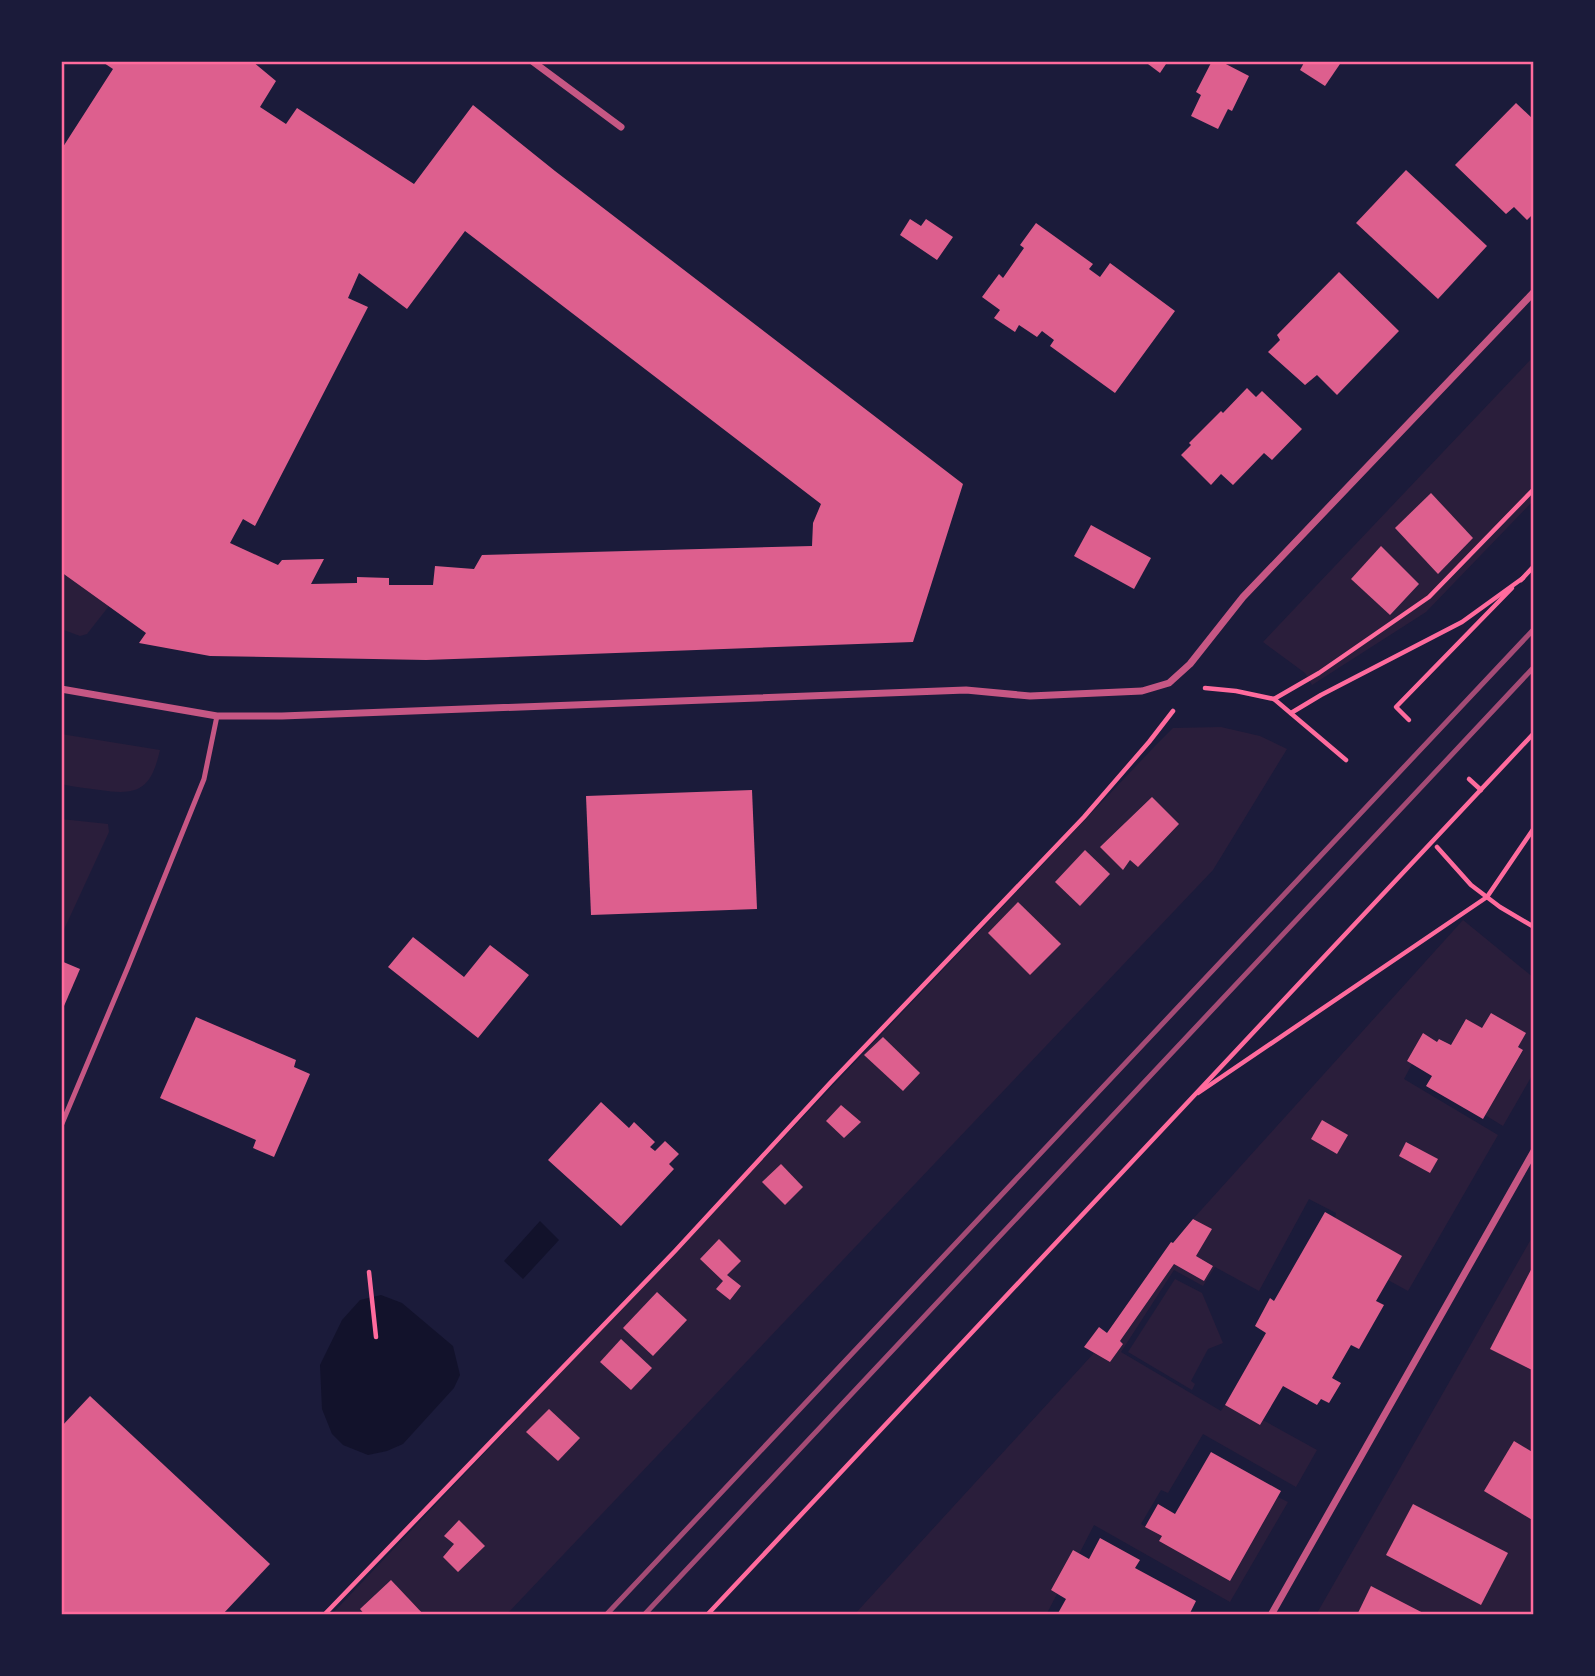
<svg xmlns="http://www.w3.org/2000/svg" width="1595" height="1676" font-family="Literata,serif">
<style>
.green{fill:#2a1e3b;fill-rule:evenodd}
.water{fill:#12122b}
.building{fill:#dd5f8e;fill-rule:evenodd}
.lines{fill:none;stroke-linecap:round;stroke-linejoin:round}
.path{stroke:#ff6b9d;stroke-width:4.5}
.service{stroke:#c65784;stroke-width:5}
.minor{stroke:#c65784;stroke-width:7}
.rail{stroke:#a44b75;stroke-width:5}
.neatline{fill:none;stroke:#ff6b9d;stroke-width:2.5}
</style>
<rect width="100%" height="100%" fill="#1b1b3a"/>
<g class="green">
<path d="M1534,356V500L1426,612L1312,685L1305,673L1263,642Z"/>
<path d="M61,572L109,606L87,634L80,636L61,629Z"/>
<path d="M1221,727L1260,736L1287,749L1213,870L506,1615H331L1155,746L1173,728Z"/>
<path d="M61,734L160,750C151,789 139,796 100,790C87,788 74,787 61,784Z"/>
<path d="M61,819L108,824L109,832L61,936Z"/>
<path d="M1463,920L1534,978V1072L1503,1126L1485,1115L1523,1051L1518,1047L1525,1033L1491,1013L1482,1028L1465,1020L1451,1045L1440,1039L1437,1042L1423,1033L1407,1061L1412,1064L1404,1079L1498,1135L1408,1291L1388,1280L1401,1256L1335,1218L1336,1213L1309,1199L1259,1291L1215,1267L1203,1286L1174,1270L1121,1352L1221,1411L1225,1405L1260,1425L1263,1420L1317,1450L1296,1487L1203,1434L1168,1493L1161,1490L1141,1524L1162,1536L1159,1541L1230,1581L1278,1497L1288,1502L1230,1602L1094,1525L1079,1554L1073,1550L1051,1590L1057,1594L1046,1615H854L1094,1353L1110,1361L1123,1344L1120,1341L1174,1264L1204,1281L1213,1266L1196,1256L1211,1229L1193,1219ZM1322,1121L1347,1135L1337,1154L1311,1139ZM1407,1142L1437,1159L1430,1173L1399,1156Z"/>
<path d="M1534,1234V1615H1316Z"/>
<path d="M1175,1279L1202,1293L1223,1343L1208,1349L1191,1381L1195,1384L1192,1390L1128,1352Z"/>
</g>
<g class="water">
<path d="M540,1221L559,1240L523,1279L504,1261Z"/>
<path d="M381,1295L402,1303L453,1346L460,1375L454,1388L403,1444L387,1451L368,1455L343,1445L332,1434L322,1409L320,1365L342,1320L360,1300Z"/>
</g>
<g class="building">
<path d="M101,61H252L276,81L260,107L286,124L297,108L414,184L473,105L555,171L963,484L913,642L426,660L210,656L139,643L146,633L61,572V150L113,69ZM465,231L821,504L813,523L812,546L482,555L474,569L435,566L433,585H389V578L357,577V583L311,584L324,559L282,560L278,565L230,543L243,519L255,526L368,307L348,298L359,273L407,309Z"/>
<path d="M1144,61H1168L1160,73Z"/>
<path d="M1212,61H1220L1249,76L1232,111L1228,109L1218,129L1191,116L1201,95L1196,92Z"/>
<path d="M1305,61H1342L1325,86L1300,70Z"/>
<path d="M1516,103L1534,120V187L1531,190L1534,192V213L1527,220L1514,207L1506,214L1455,165Z"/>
<path d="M1406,170L1487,246L1438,299L1356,223Z"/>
<path d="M910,219L921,226L926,219L953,237L937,260L900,235Z"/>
<path d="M1036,223L1093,264L1089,269L1100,277L1110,263L1175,311L1115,393L1050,346L1054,340L1042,331L1037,337L1019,325L1015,332L994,318L1000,310L982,297L999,274L1003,278L1024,248L1020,245Z"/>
<path d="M1339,272L1399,331L1337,395L1317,375L1305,385L1268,352L1280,340L1277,335Z"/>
<path d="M1247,388L1256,397L1262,391L1302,429L1272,460L1264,453L1233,485L1221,474L1211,485L1181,455L1191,445L1189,443L1221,411L1223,413Z"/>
<path d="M1431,493L1473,538L1438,574L1395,528Z"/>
<path d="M1091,525L1151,558L1134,589L1074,556Z"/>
<path d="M1381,546L1419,584L1390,615L1351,579Z"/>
<path d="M752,790L757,909L591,915L586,796Z"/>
<path d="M1152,797L1179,824L1138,867L1130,860L1123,870L1100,847Z"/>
<path d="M1085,850L1110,874L1080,906L1055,882Z"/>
<path d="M1018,902L1061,944L1030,975L988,933Z"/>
<path d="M413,937L464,977L490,945L529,975L478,1038L388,967Z"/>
<path d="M61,961L80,969L61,1013Z"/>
<path d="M1491,1013L1526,1033L1518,1047L1523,1050L1483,1119L1426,1086L1432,1076L1407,1061L1423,1033L1437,1042L1439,1039L1451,1045L1466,1019L1482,1028Z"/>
<path d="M196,1017L296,1060L294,1067L310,1074L274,1157L253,1148L256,1140L160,1098Z"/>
<path d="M883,1037L920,1073L903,1091L864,1055Z"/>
<path d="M601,1102L629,1128L634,1122L655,1142L650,1147L655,1151L665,1141L679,1154L669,1164L674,1169L621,1226L548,1160Z"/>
<path d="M841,1105L861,1122L844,1138L826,1121Z"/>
<path d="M1322,1120L1348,1135L1337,1154L1311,1139Z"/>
<path d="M1406,1142L1438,1159L1430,1173L1399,1156Z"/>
<path d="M781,1164L803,1187L785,1205L762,1182Z"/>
<path d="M1325,1212L1402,1256L1376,1301L1384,1305L1359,1349L1351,1345L1332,1378L1341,1383L1329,1403L1321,1399L1317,1405L1283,1386L1260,1425L1225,1405L1266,1333L1255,1326L1270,1298L1274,1301Z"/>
<path d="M1193,1219L1212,1229L1196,1256L1213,1266L1204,1281L1174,1264L1120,1341L1123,1344L1110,1362L1084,1347L1099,1327L1107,1333L1171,1242L1173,1243Z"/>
<path d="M719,1239L741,1261L727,1275L741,1286L730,1300L716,1289L723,1281L700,1259Z"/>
<path d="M1534,1264V1371L1490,1349Z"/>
<path d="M657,1292L687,1320L653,1356L623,1328Z"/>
<path d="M621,1339L652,1368L631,1390L600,1362Z"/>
<path d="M90,1396L270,1564L222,1615H61V1427Z"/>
<path d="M549,1409L580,1438L558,1461L526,1432Z"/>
<path d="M1514,1441L1534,1453V1521L1484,1491Z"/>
<path d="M1211,1452L1281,1491L1230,1581L1159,1541L1162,1536L1145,1527L1158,1504L1175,1514Z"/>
<path d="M1413,1504L1508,1553L1481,1605L1386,1555Z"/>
<path d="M459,1520L485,1546L458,1572L443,1557L454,1544L444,1536Z"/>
<path d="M1100,1538L1140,1560L1135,1568L1196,1601L1189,1615H1057L1066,1599L1051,1590L1073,1550L1089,1559Z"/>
<path d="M391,1580L424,1615H365L360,1609Z"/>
<path d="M1371,1586L1427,1615H1357Z"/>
</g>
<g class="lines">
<g class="path">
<path d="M1521,580L1534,566"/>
<path d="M1205,688L1236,691L1274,699L1346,760"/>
<path d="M1274,699L1319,673L1429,597L1534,489"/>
<path d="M1291,713L1321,695L1462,622L1523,578"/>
<path d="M1409,720L1396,707L1512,588"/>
<path d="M1469,779L1481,790"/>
<path d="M1437,847L1471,885L1500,907L1534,927"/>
<path d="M1198,1093L1487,897L1534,828"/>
<path d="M369,1272L376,1337"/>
<path d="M324,1615L675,1251L831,1082L1084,817L1149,742L1173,711"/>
<path d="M707,1615L1534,733"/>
</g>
<path class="service" d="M61,1126L128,967L204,779L217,716"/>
<g class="minor">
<path d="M532,61L621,127"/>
<path d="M61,689L217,716H282L966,690L1030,696L1142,691L1169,683L1190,664L1243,597L1534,292"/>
<path d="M1271,1615L1534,1151"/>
</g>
<g class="rail">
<path d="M606,1615L1534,629"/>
<path d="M644,1615L1534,667"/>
</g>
</g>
<rect width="1595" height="1676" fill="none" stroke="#1b1b3a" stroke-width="126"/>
<rect x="63" y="63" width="1469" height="1550" class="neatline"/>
</svg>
